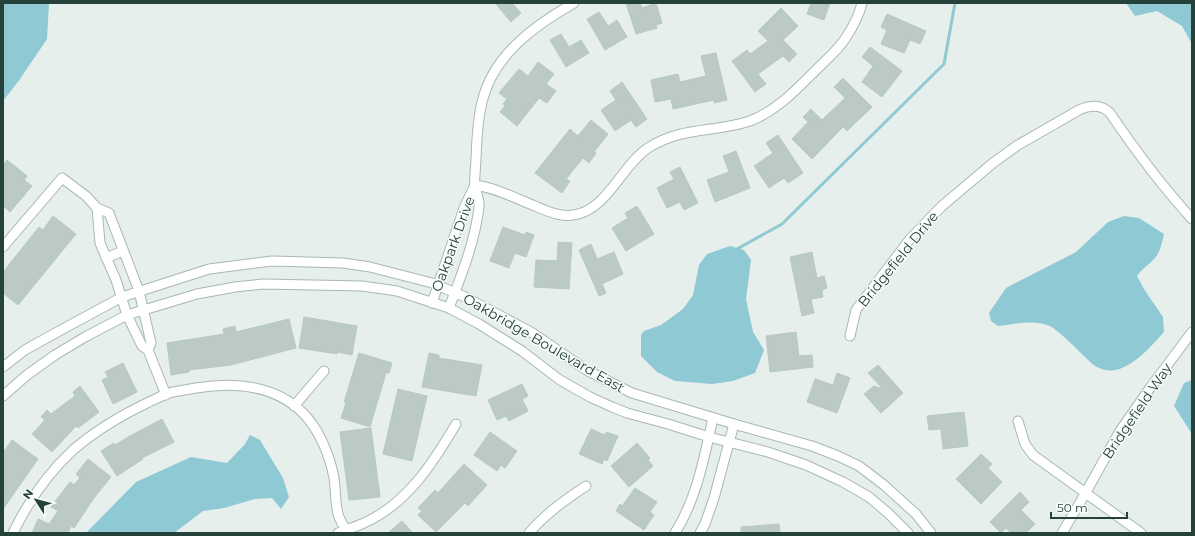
<svg xmlns="http://www.w3.org/2000/svg" width="1195" height="536" font-family="Montserrat,sans-serif">
<style>
.water{fill:#8ec9d4}
.lines{fill:none;stroke-linecap:round;stroke-linejoin:round}
.stream{stroke:#8ec9d4;stroke-width:3}
.building{fill:#bbcac4;stroke:#b8c9c2}
.street-casing{stroke:#a8b8b2;stroke-width:11}
.street{stroke:#fff;stroke-width:9}
.labels{text-anchor:middle;stroke-width:3;stroke-linejoin:round;paint-order:stroke}
.street-label{font-size:14px;fill:#24423a;stroke:#f7fbf9}
</style>
<rect width="100%" height="100%" fill="#e6efeb"/>
<g class="water">
<path d="M3,3H49L47,39L20,79L3,101Z"/>
<path d="M1126,3H1192V44L1182,26L1157,11L1135,16Z"/>
<path d="M1124,216L1139,218L1164,234C1162,243 1160,253 1154,259C1148,265 1142,269 1137,276L1144,289L1163,317L1164,332C1145,353 1115,389 1087,359C1079,351 1059,331 1050,326C1034,319 1014,324 998,326L991,321L989,313L1006,288L1076,252L1108,222Z"/>
<path d="M730,246L744,250L751,260L746,299L753,332L764,350L755,373L733,381L712,384L675,381L657,372L641,356V335L644,331L661,325L683,309L693,295L699,265L707,254Z"/>
<path d="M1192,380V434L1174,406L1184,383Z"/>
<path d="M250,435L260,440L283,478L289,497L281,509L272,498L255,499L224,508L203,511L174,533H86L136,482L191,457L227,463L245,444Z"/>
</g>
<g class="lines">
<path class="stream" d="M737,249L782,224L944,64L955,3"/>
</g>
<g class="building">
<path d="M495,3H512L521,13L511,22Z"/>
<path d="M626,3H640L642,8L656,3L662,23L656,25L657,28L636,34Z"/>
<path d="M811,3H830L824,20L807,14Z"/>
<path d="M781,8L798,26L783,40L797,54L789,62L783,56L758,74L766,84L755,92L732,61L747,50L750,54L768,41L758,31Z"/>
<path d="M599,12L608,26L617,20L627,37L605,50L587,19Z"/>
<path d="M887,14L926,31L920,44L910,40L904,53L881,44L887,30L881,27Z"/>
<path d="M561,34L569,47L581,40L589,53L566,67L550,40Z"/>
<path d="M870,47L902,71L882,97L862,82L873,66L862,57Z"/>
<path d="M716,53L727,100L714,103V100L673,109L671,99L655,102L651,80L678,74L680,82L706,76L701,56Z"/>
<path d="M538,62L554,74L546,84L556,91L547,103L539,98L517,126L500,112L505,106L503,104L507,99L499,93L519,69L528,76Z"/>
<path d="M843,78L872,107L847,131L843,127L812,159L792,139L808,122L803,117L811,109L822,120L845,98L834,87Z"/>
<path d="M622,82L647,119L636,127L631,120L615,131L601,110L616,100L610,91Z"/>
<path d="M591,120L608,134L594,152L596,153L589,163L583,158L566,179L570,181L562,193L535,173L570,129L578,136Z"/>
<path d="M778,135L803,173L788,183L784,178L769,188L754,166L773,153L766,143Z"/>
<path d="M736,151L750,188L715,202L707,180L729,172L723,156Z"/>
<path d="M7,160L27,176L24,180L32,186L10,212L3,206V165Z"/>
<path d="M680,167L698,203L684,210L680,202L667,208L657,188L674,179L670,172Z"/>
<path d="M637,206L654,234L626,251L612,228L628,218L625,213Z"/>
<path d="M53,216L76,234L18,305L3,293V272L39,227L43,230Z"/>
<path d="M503,227L525,235L526,232L534,235L526,257L515,253L509,268L490,261Z"/>
<path d="M558,242L572,243L569,289L534,287L536,260L557,261Z"/>
<path d="M591,244L597,259L614,252L623,274L602,284L606,293L599,296L579,250Z"/>
<path d="M812,252L817,278L824,276L827,288L822,290L823,297L811,299L814,313L802,316L790,257Z"/>
<path d="M304,317L357,326L352,355L337,352V354L299,348Z"/>
<path d="M289,319L296,348L231,365L189,370V372L171,375L167,343L224,334L223,329L235,326L236,332Z"/>
<path d="M796,332L799,356L812,355L813,367L770,372L766,336Z"/>
<path d="M359,353L392,363L389,373H386L370,427L341,418L346,403L344,402Z"/>
<path d="M429,353L439,355V358L482,365L476,396L422,387Z"/>
<path d="M123,363L137,392L113,404L102,380L108,377L105,372Z"/>
<path d="M878,365L903,393L881,413L864,394L874,386L883,389L868,373Z"/>
<path d="M837,373L850,378L837,413L807,402L815,379L833,385Z"/>
<path d="M522,384L528,396L522,399L528,411L509,421L506,416L497,420L488,400Z"/>
<path d="M80,386L99,412L78,428L76,426L52,452L32,434L45,420L41,417L47,410L51,414L75,396L73,392Z"/>
<path d="M398,389L427,396L412,461L383,454Z"/>
<path d="M964,412L968,446L943,449L941,429L929,430L927,416Z"/>
<path d="M162,419L174,442L142,458L143,459L117,476L101,451L114,443L115,445L130,436Z"/>
<path d="M371,428L380,497L349,500L340,432Z"/>
<path d="M591,429L605,435L606,432L618,436L607,461L604,459L602,464L579,454Z"/>
<path d="M490,432L517,451L505,468L501,465L497,471L474,455Z"/>
<path d="M12,440L38,459L3,509V453Z"/>
<path d="M637,443L650,458L648,460L653,466L629,487L611,466Z"/>
<path d="M981,454L992,464L988,468L1002,482L981,504L956,479Z"/>
<path d="M88,459L111,477L94,498L74,528L71,526L68,533H32L38,519L49,524L58,511L51,507L70,482L74,485L80,478L76,474Z"/>
<path d="M464,464L487,485L468,506L465,503L436,532L418,515L422,511L418,508L435,490L438,493Z"/>
<path d="M635,488L657,502L650,512L654,515L644,530L616,511L620,504L622,506Z"/>
<path d="M1020,492L1029,502L1021,510L1035,524L1026,533H1011L1006,528L1001,533L990,522Z"/>
<path d="M402,521L413,533H388Z"/>
<path d="M779,524L780,533H741V527Z"/>
</g>
<g class="lines">
<g class="street-casing">
<g id="street">
<path d="M475,185C496,188 515,198 535,206C547,211 559,217 573,215C607,211 621,166 648,148C682,126 714,133 750,121C776,111 795,91 814,72C825,61 837,51 845,39C853,27 859,16 862,3"/>
<path d="M97,208L100,243L116,280L127,315L142,346L148,350L166,395"/>
<path d="M3,247L62,178L86,196L97,208L109,213L139,291L151,343L148,350"/>
<path d="M106,258L123,251"/>
<path d="M432,303L464,208L475,185"/>
<path d="M449,308C461,276 475,242 479,207C480,200 476,193 475,186C474,183 475,178 475,174C477,151 476,125 482,102C493,55 535,25 574,3"/>
<path d="M850,336L856,310L910,239L942,206L993,163L1018,145L1079,110C1090,105 1101,104 1110,113C1135,150 1162,186 1192,219"/>
<path d="M3,367L25,350L50,336L122,297L209,269L272,261L343,263L370,267L432,283L465,297L531,332L588,371L632,393L734,424L812,446L838,456L859,466L884,485L916,514L931,533"/>
<path d="M3,396L27,375L55,355L85,337L127,315L197,294L235,287L263,284L362,286L397,291L449,308L479,324L522,351L560,380L590,397L612,407L627,413L668,424L709,437L768,452L806,465L843,482L869,497L888,513L908,533"/>
<path d="M294,406L324,371"/>
<path d="M1018,421L1025,444L1033,455L1141,533"/>
<path d="M13,533C28,502 48,473 73,450C95,431 120,416 147,403C153,400 160,397 166,394C175,391 186,390 196,388C234,382 274,384 303,413C319,429 330,456 334,478C336,490 335,503 338,514C340,521 344,527 348,533"/>
<path d="M338,533C347,529 356,527 364,523C407,504 433,463 456,424"/>
<path d="M529,533C545,514 565,500 586,486"/>
<path d="M675,533C697,498 704,458 713,418"/>
<path d="M700,533L705,524L714,498L734,424"/>
<path d="M1062,533L1085,494L1120,431L1150,388L1192,332"/>
</g>
</g>
<use href="#street" class="street"/>
</g>
<g class="labels">
<g class="street-label">
<text transform="translate(453 244) rotate(-70)" y="5">Oakpark Drive</text>
<text transform="translate(898 259) rotate(-51)" y="5">Bridgefield Drive</text>
<text transform="translate(544 343) rotate(30)" y="5">Oakbridge Boulevard East</text>
<text transform="translate(1137 411) rotate(-56)" y="5">Bridgefield Way</text>
</g>
</g>
<rect width="1195" height="536" fill="none" stroke="#24423a" stroke-width="8"/>
<g transform="translate(36 500) rotate(306)" stroke="#f7fbf9" stroke-width="3" paint-order="stroke">
<path d="M0-3L7 15L0 10L-7 15Z" fill="#24423a"/>
<text y="-6" font-size="11" font-weight="bold" text-anchor="middle" fill="#24423a">N</text>
</g>
<path d="M1051 512v6h76v-6" fill="none" stroke="#24423a" stroke-width="2"/>
<text x="1057" y="512" font-size="12" fill="#24423a" stroke="#f7fbf9" stroke-width="3" paint-order="stroke">50 m</text>
</svg>
